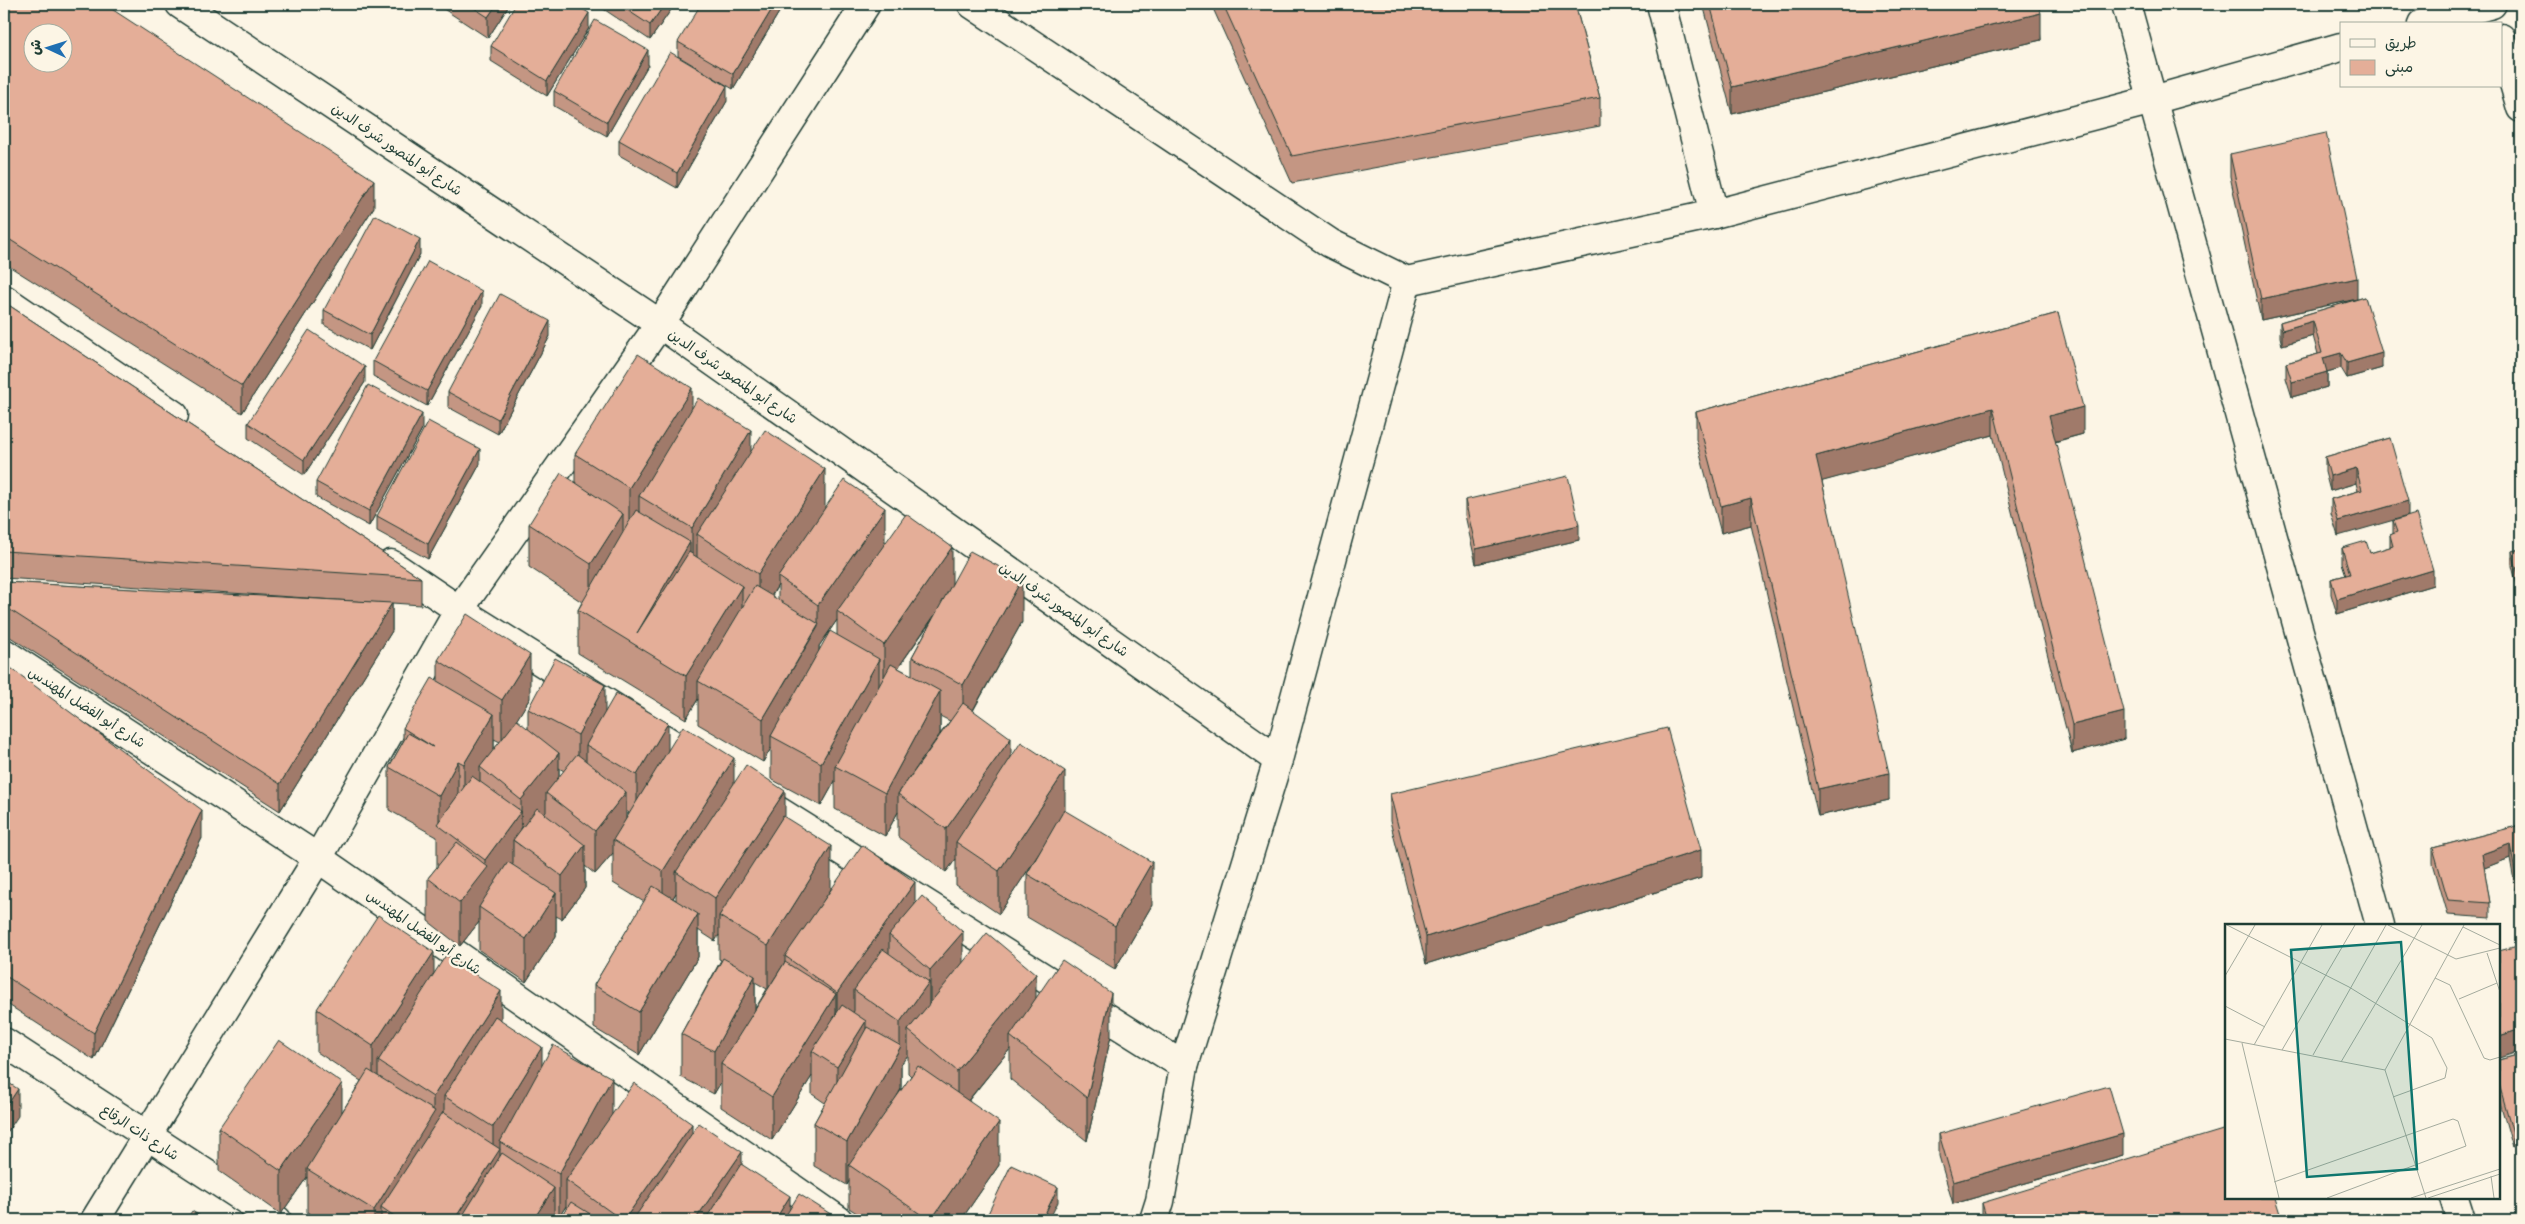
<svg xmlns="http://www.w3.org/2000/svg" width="2525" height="1224" font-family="'Patrick Hand','Playpen Sans Arabic',sans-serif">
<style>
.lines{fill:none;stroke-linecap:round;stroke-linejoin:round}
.minor-casing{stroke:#1f3d34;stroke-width:31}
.minor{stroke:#fcf5e5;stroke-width:28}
.wall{fill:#c49683;stroke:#1f3d34;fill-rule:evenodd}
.shaded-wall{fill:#a07a6a;stroke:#1f3d34}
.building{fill:#e4ae98;stroke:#1f3d34;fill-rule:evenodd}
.labels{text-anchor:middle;stroke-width:4.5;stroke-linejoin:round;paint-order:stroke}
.street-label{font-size:14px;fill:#1f3d34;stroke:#fcf5e5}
.inset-road{fill:none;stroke:#a4ab9e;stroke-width:1}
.view{fill:#0f766e;fill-opacity:0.15;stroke:#0f766e;stroke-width:2.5}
.inset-edge{fill:none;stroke:#1f3d34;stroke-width:2.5}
</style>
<rect width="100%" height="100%" fill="#fcf5e5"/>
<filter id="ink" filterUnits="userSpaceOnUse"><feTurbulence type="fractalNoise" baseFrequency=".02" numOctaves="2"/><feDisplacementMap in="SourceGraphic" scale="10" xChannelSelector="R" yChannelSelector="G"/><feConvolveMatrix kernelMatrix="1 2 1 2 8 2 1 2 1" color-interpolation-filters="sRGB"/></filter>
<g filter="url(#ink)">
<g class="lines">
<g class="minor-casing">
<g id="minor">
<path d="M180,4L660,324L1278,760"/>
<path d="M972,4L1330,243L1407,281L1714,214L2153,100L2341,47"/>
<path d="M1661,4L1714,214"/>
<path d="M2126,4L2380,925"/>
<path d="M2422,24L2492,4"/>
<path d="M2501,38L2521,108"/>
<path d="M4,299L174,415"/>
<path d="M391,564L459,610L704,764"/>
<path d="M4,653L318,858L838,1220"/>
<path d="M753,795L1184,1066"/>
<path d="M4,1042L277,1220"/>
<path d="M2454,1198L2461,1220"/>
<path d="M95,1220L318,858L459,610L660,324L866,4"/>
<path d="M1154,1220L1160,1201L1184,1066L1278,760L1407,281"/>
</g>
</g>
<use href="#minor" class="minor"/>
</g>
<g class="wall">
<path d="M4,4L374,207L242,413L4,263Z"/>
<path d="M436,4H510L488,38Z"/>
<path d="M596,4H675L650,40Z"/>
<path d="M784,4L733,89L678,56V42Z"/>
<path d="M1211,4H1575L1600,98V126L1292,183Z"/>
<path d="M1703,4H2038L2041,40L1732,114Z"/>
<path d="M589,28L547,96L491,61V46Z"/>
<path d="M648,65L607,136L554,106V91Z"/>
<path d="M727,101L677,188L619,155V140Z"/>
<path d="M2230,154L2357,299L2261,320L2230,176Z"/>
<path d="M420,254L370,350L324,325V310Z"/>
<path d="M2365,297L2382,368L2347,378L2341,368L2327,372V387L2292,397L2286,378V363L2318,354L2313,336L2282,345L2280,337V322Z"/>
<path d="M4,302L421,578V605L392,603V631L280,811L4,633V582L382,603L4,578Z"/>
<path d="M482,306L427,406L373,376V361Z"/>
<path d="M2058,313L2083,434L2055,442L2124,739L2072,753L1993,435L1822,481L1889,800L1818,816L1751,525L1721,533L1696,439V412Z"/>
<path d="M550,336L498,434L448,407V392Z"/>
<path d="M365,382L304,475L248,438V423Z"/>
<path d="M692,408L825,508L885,544L1022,622L973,711L1011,757L1065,811L1152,905L1115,969L1027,917V874L1039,853L999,914L956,885V859L946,872L898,837V812L885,836L835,809V781L821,806L771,779V748L763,762L698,724V699L686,719L578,653V610L582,602L529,567V524L575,483V454ZM778,585V600L772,596ZM837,620V635L819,650V646ZM932,620L912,657V675L898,668ZM940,716L950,721L940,734Z"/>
<path d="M422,429L369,526L316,497V482Z"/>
<path d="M2390,438L2338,536L2331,514V499L2358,491L2356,483L2330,491L2325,472V457Z"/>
<path d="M480,464L428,559L377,531V516Z"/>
<path d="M1465,500L1579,540L1476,564L1465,515Z"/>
<path d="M2393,521L2433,585L2337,614L2331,594V579L2346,575L2342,563V548L2370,553L2390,547V535L2393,534Z"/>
<path d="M2521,549V601L2512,566V551Z"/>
<path d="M438,660L530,698L515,722L528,729V709L605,712L668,751L734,784L785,817L831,889L826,896L915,905L963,963L1036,998L1111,1036L1087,1141L1010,1079V1049L969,1100L999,1165L961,1220H867L849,1208V1181L847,1185L814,1166V1123L825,1103L812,1094V1076L772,1140L721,1107V1082L714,1094L681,1077V1034L721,960L719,959V935L715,941L698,930V957L639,1055L594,1028V985L644,902L613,883V853L595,874L585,866V888L562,919L556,916V936L526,982L479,950V922L460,946L428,921V878L437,867V837L389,810V767L403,742V728L438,681ZM494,739L500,742L494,749ZM559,768L564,771L559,777ZM626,811L629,813L626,818ZM676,893V900L673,898ZM755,982L767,989L755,1009ZM908,1055V1073L911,1076L898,1096L901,1089V1064Z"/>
<path d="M4,663L202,838L94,1060L4,1002Z"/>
<path d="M1390,794L1701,878L1426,964L1390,821Z"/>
<path d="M2521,825V914L2520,915L2510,858L2484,868L2490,903V918L2448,915L2433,863V848Z"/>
<path d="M434,974L501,1021L542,1065L612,1114L692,1134L742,1165L790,1209L840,1220H559L566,1210V1206L559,1217L554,1214V1220H320L307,1212V1177L281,1214L219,1171V1128L342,1112L361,1081L317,1052V1009Z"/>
<path d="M2521,1054L2513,1148L2499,1099V1060Z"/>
<path d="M1939,1134L2123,1155L1953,1204L1939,1156Z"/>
<path d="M1982,1203L2282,1220H1982Z"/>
</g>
<g class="shaded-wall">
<path d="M497,4H510L488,38V17Z"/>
<path d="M665,4H675L650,40V25Z"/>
<path d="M775,4H784L733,89V74Z"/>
<path d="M589,13V28L547,96V81Z"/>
<path d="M2041,13V40L1732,114V87Z"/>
<path d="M648,50V65L607,136V122Z"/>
<path d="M727,86V101L677,188V173Z"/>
<path d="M374,180V207L242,413V386Z"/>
<path d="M420,239V254L370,350V335Z"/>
<path d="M2357,278V299L2261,320V299Z"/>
<path d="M482,291V306L427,406V391Z"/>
<path d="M550,321V336L498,434V419Z"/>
<path d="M2313,321V336L2282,345V330Z"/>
<path d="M2341,353V368L2323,373V358Z"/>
<path d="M2382,353V368L2347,378V363Z"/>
<path d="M365,367V382L304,475V460Z"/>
<path d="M2327,372V387L2292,397V382Z"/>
<path d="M692,388V431L639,496V515L629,531V488Z"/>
<path d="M2083,407V434L2049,443V416Z"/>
<path d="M1993,408V435L1816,483V456Z"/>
<path d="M422,414V429L369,526V511Z"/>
<path d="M751,430V473L697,534V563L692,571V528Z"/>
<path d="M480,449V464L428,559V544Z"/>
<path d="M2356,468V483L2330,491V476Z"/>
<path d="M825,469V512L778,577V585L758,617V574Z"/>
<path d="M1751,498V525L1721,533V506Z"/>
<path d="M2408,501V516L2338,536V521Z"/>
<path d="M885,508V551L837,611V620L819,646V667L771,736V748L763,762V719L818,627V605Z"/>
<path d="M623,514V557L591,607V564Z"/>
<path d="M1579,525V540L1476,564V549Z"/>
<path d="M690,542V585L637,633Z"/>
<path d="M952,547V590L884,688V645Z"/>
<path d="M2433,570V585L2337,614V599Z"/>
<path d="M1022,579V622L963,728V685Z"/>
<path d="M742,586V629L698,681V699L686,719V676Z"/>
<path d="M392,603V631L280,811V784Z"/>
<path d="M530,655V698L502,744V700Z"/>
<path d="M879,659V702L835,766V781L821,806V763Z"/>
<path d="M605,685V728L586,745V764L578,778V735Z"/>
<path d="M940,691V734L898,794V812L885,836V793Z"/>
<path d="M2124,712V739L2072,753V725Z"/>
<path d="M494,714V757L480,767V782L464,807V764Z"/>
<path d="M668,723V766L637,818V775Z"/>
<path d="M1011,738V781L956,842V859L946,872V829Z"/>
<path d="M559,753V796L546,793V812L521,843V800Z"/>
<path d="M734,758V801L676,872V893L663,914V871Z"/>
<path d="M458,761V804L439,826V796Z"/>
<path d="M1065,771V814L999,914V871Z"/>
<path d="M1889,773V800L1818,816V789Z"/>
<path d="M785,791V834L719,916V935L715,941V898Z"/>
<path d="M626,792V835L613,840V853L595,874V831Z"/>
<path d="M202,810V838L94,1060V1033Z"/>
<path d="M521,811V846L513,840V864L488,899L479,907V922L460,946V903L485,870V860Z"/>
<path d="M2510,844V858L2482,869V854Z"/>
<path d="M585,845V888L562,919V876Z"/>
<path d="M831,846V889L788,958L785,956V962L768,989V946Z"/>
<path d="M1701,850V878L1426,964V937Z"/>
<path d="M1152,862V905L1115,969V926Z"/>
<path d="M915,882V925L889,935V962L854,990V1011L837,1036V993Z"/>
<path d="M556,893V936L526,982V939Z"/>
<path d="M2521,899V914L2520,915V900Z"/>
<path d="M698,914V957L639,1055V1012Z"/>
<path d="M963,932V975L930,1013V970Z"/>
<path d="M434,952V995L378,1061V1081L373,1089V1046Z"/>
<path d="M1036,974V1017L1010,1036V1049L957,1114V1071Z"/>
<path d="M755,976V1019L721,1064V1082L714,1094V1051Z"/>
<path d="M929,982V1025L908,1030V1055L901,1064V1089L856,1169L849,1165V1181L847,1185V1142L900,1048V1022Z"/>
<path d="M501,991V1034L444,1096V1122L381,1207V1220H374V1210L433,1113V1097Z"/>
<path d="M1111,993V1036L1087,1141V1098Z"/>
<path d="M836,994V1037L812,1051V1076L772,1140V1097Z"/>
<path d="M866,1021V1064L837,1110V1067Z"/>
<path d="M2521,1029V1051L2499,1058V1036Z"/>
<path d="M542,1047V1090L500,1142V1157L482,1220H454L493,1160V1127Z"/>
<path d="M612,1078V1121L566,1180V1206L559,1217V1174Z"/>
<path d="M342,1083V1126L307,1169V1177L281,1214V1171Z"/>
<path d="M18,1089V1116L4,1137V1110Z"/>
<path d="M999,1122V1165L961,1220H931Z"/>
<path d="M692,1124V1167L654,1220H624Z"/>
<path d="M2521,1130V1145L2513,1148V1133Z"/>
<path d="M2123,1134V1155L1953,1204V1182Z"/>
<path d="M742,1152V1195L724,1220H695Z"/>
<path d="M1058,1187V1202L1049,1220H1042Z"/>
<path d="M554,1188V1220H533Z"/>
<path d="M790,1196V1220H775Z"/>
</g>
<g class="building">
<path d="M4,4H104L374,180L242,386L4,236ZM32,32H62V62H32Z"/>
<path d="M468,4H497L488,17Z"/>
<path d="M516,4H574L589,13L547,81L491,46Z"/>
<path d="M618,4H665L650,25Z"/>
<path d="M701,4H775L733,74L678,42Z"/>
<path d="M1223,4H1575L1600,98L1292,156Z"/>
<path d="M1710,4H2038L2041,13L1732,87Z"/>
<path d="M595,20L648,50L607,122L554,91Z"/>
<path d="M670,52L727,86L677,173L619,140Z"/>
<path d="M2326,133L2357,278L2261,299L2230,154Z"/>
<path d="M375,215L420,239L370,335L324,310Z"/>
<path d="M428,261L482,291L427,391L373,361Z"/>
<path d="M500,294L550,321L498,419L448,392Z"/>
<path d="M2365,297L2382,353L2347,363L2341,353L2323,358L2327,372L2292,382L2286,363L2322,353L2313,321L2282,330L2280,322Z"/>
<path d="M4,302L421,578L4,551Z"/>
<path d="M2058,313L2083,407L2049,416L2124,712L2072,725L1993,408L1816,456L1889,773L1818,789L1751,498L1721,506L1696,412Z"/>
<path d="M309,330L365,367L304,460L248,423Z"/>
<path d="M638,354L692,388L629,488L575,454Z"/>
<path d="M368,385L422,414L369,511L316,482Z"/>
<path d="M698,398L751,430L692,528L639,496Z"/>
<path d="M428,421L480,449L428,544L377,516Z"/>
<path d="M765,430L825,469L758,574L697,534Z"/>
<path d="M2390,438L2408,501L2338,521L2331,499L2362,490L2356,468L2330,476L2325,457Z"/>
<path d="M561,473L623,514L591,564L529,524Z"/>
<path d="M1568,476L1579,525L1476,549L1465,500Z"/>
<path d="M844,480L885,508L818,605L778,577Z"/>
<path d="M636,510L690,542L637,633L689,552L742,586L686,676L578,610Z"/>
<path d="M906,514L952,547L884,645L837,611Z"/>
<path d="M2416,514L2433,570L2337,599L2331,579L2350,574L2342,548L2366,541L2370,553L2393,546L2390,535L2397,532L2393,521Z"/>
<path d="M2521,549V586L2512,551Z"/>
<path d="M970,551L1022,579L963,685L912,657Z"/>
<path d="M4,582L392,603L280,784L4,606Z"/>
<path d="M755,586L819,624L763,719L698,681Z"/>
<path d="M467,614L530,655L502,700L438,660Z"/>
<path d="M830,631L879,659L821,763L771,736Z"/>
<path d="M555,658L605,685L578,735L528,709Z"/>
<path d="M4,663L202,810L94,1033L4,975Z"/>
<path d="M891,664L940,691L885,793L835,766Z"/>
<path d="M432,678L494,714L464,764L458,761L439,796L389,767L408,733L433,747L403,728Z"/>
<path d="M616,693L668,723L637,775L586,745Z"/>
<path d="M963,703L1011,738L946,829L898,794Z"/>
<path d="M517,720L559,753L521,800L480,767Z"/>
<path d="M683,726L734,758L663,871L613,840Z"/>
<path d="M1667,728L1701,850L1426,937L1390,794Z"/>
<path d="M1021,742L1065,771L999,871L956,842Z"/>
<path d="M577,754L626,792L595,831L546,793Z"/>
<path d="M746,765L785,791L715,898L676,872Z"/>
<path d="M472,776L521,811L485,860L437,824Z"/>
<path d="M537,808L585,845L562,876L513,840Z"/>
<path d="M1064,810L1152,862L1115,926L1027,874Z"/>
<path d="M783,816L831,846L768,946L719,916Z"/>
<path d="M2521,825V899L2520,900L2510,844L2482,854L2490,903L2448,900L2433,848Z"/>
<path d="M457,842L488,867L460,903L428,878Z"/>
<path d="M862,845L915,882L837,993L785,956Z"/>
<path d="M508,862L556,893L526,939L479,907Z"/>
<path d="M653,886L698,914L639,1012L594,985Z"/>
<path d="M922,896L963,932L930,970L889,935Z"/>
<path d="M378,915L434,952L373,1046L317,1009Z"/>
<path d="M987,933L1036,974L957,1071L908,1030Z"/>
<path d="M2521,945V1029L2499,1036V951Z"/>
<path d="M883,949L929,982L900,1022L854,990Z"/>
<path d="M446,955L501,991L433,1097L378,1061Z"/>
<path d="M723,958L755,976L714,1051L681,1034Z"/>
<path d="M1062,960L1111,993L1087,1098L1010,1036Z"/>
<path d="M785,962L836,994L772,1097L721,1064Z"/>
<path d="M842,1005L866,1021L837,1067L812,1051Z"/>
<path d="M495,1016L542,1047L493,1127L444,1096Z"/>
<path d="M867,1027L901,1046L847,1142L814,1123Z"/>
<path d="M279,1040L342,1083L281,1171L219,1128Z"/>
<path d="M553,1045L612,1078L559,1174L500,1142Z"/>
<path d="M2521,1054V1130L2513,1133L2499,1084V1060Z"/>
<path d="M918,1066L999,1122L931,1220H929L849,1165Z"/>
<path d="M368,1070L435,1111L374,1210L307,1169Z"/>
<path d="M4,1080L18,1089L4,1110Z"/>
<path d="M634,1083L692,1124L624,1220H622L566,1180Z"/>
<path d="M2109,1086L2123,1134L1953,1182L1939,1134Z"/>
<path d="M443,1112L500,1149L454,1220H400L381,1207Z"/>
<path d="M699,1123L742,1152L695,1220H633Z"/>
<path d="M2226,1129V1198H2275L2282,1220H1987L1982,1203Z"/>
<path d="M502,1153L554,1188L533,1220H460Z"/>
<path d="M741,1164L790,1196L775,1220H705Z"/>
<path d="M1011,1165L1058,1187L1042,1220H985Z"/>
<path d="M799,1194L840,1220H783Z"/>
<path d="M571,1202L600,1220H559Z"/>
<path d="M192,1211L206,1220H186Z"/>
</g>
</g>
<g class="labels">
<g class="street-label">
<text transform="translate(397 149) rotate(34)" y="5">شارع أبو المنصور شرف الدين</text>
<text transform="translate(733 376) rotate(35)" y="5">شارع أبو المنصور شرف الدين</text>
<text transform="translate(1064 609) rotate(35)" y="5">شارع أبو المنصور شرف الدين</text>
<text transform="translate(87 707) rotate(33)" y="5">شارع أبو الفضل المهندس</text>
<text transform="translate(424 932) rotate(35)" y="5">شارع أبو الفضل المهندس</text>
<text transform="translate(140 1132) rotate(33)" y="5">شارع ذات الرقاع</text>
</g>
</g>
<g transform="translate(2225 924)">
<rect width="275" height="275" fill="#fcf5e5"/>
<path class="inset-road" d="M2,1L124,63L207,114L222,144L220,154L168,173M163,1L231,35L275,24M238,3L275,21M262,29L275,68M0,52L30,1M210,54L225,61L259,134L265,136L275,133M234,75L272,59M0,82L40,103M0,115L160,146M17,119L54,274M29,121L97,1M57,126L130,1M88,131L161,1M116,138L197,1M266,252L269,274M49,258L228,195L233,197L241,222L102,274M186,274L275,245M201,274L160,146L239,1M203,274L275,250"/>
<path class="view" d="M176,18L192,245L82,253L66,26Z"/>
<rect width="275" height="275" class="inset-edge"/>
</g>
<rect width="2525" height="1224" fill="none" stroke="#fcf5e5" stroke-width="20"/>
<rect x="10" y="10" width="2505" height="1204" fill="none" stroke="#1f3d34" stroke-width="2" filter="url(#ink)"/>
<rect x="2340" y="22" width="162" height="65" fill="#fcf5e5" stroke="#a4ab9e"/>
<rect x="2350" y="39" width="25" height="8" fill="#fcf5e5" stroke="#a4ab9e"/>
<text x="2385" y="48" font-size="15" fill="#1f3d34">طريق</text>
<rect x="2350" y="60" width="25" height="15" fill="#e4ae98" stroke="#a4ab9e"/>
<text x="2385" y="72" font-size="15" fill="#1f3d34">مبنى</text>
<g transform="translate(48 48) rotate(274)"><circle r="24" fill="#fcf5e5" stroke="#a4ab9e"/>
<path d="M0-4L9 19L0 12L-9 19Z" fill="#1f6fb2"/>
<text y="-8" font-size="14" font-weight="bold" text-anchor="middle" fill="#1f3d34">ش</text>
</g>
</svg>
